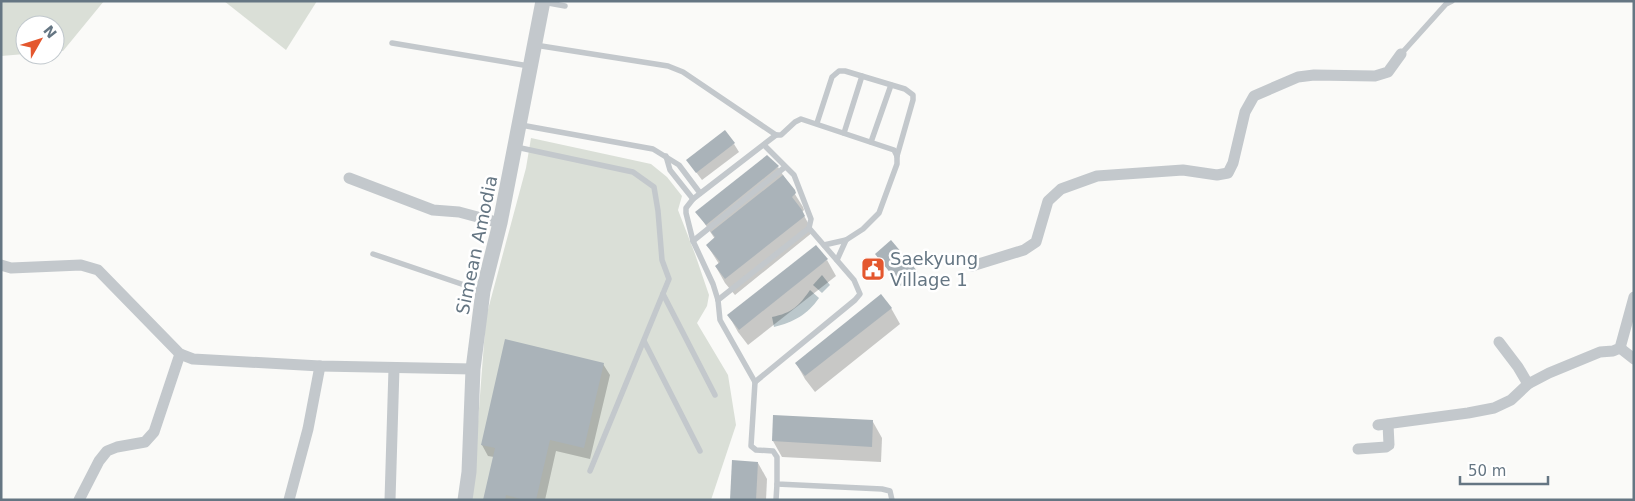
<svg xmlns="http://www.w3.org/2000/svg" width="1635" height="501" font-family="'DejaVu Sans',sans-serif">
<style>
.green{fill:#dadfd7}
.water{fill:#bbc7cb}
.shadow{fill:#0003}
.building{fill:#aab3b9}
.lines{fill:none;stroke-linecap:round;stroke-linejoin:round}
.service{stroke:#c3c8cc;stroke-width:5.5}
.minor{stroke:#c3c8cc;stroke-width:11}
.tertiary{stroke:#c3c8cc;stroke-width:15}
.labels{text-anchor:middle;stroke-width:5;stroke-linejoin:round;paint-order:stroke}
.street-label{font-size:18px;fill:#657683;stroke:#fff}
.poi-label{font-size:18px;fill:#657683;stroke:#fff;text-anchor:start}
</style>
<rect width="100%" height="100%" fill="#fafaf8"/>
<g class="green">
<path d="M1,1H104L63,51H55V25H25V54L1,56Z"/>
<path d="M224,1H317L286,50Z"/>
<path d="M531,138L651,164L667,177L682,196L678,210L695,254L709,295L707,306L697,323L728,375L736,425L711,500H472L486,317L526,168Z"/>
</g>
<g class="water">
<path d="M822,275L830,285L822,293L813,285Z"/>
<path d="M810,290L819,298C807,315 794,322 774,327L772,317C792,313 799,306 810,290Z"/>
</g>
<g class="shadow">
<path d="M734,144L739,152L702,180L687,160Z"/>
<path d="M778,167L803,207L804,210L802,212L813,232L735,295L725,283L716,267L719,264L707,245L715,239L697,212Z"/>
<path d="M877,256L917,273L918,275L903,287Z"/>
<path d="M827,260L836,276L748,345L738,332L729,316Z"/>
<path d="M891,308L900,324L815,392L805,379L796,363Z"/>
<path d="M603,364L610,375L590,459L556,451L545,500H484L494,457L488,456L482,445Z"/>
<path d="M873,422L882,438L881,462L782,457L773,441Z"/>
<path d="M758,463L767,479L766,500H731Z"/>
</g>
<g class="building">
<path d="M725,130L735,143L696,173L686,160Z"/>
<path d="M767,155L779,166L706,225L695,212Z"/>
<path d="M783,175L795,190L796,193L792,197L802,210L805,216L725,279L715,266L720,262L706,245L715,237L711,232Z"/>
<path d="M891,240L918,272L901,286L875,254Z"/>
<path d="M816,245L828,259L739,330L727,315Z"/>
<path d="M881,294L892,308L805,376L795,363Z"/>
<path d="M505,339L604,363L584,448L550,440L536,500H524L506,495L505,500H483L495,448L481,445Z"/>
<path d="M773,415L873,420L872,447L772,441Z"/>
<path d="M732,460L758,462L756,500H730Z"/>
</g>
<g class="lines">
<g class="service">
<path d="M543,2L565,6"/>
<path d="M392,43L529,66"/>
<path d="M535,45L668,66L683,72L776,135H781L795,122L801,119L894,150L897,156V164L879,213L863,229L846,240L824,245"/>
<path d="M1401,54L1446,4L1452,1"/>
<path d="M817,123L832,77L839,71H845L905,89L913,95V100L897,156"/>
<path d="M521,125L653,149L679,165L700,193"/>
<path d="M844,133L862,76"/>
<path d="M776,135L693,199L686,208V213L693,241L713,284L718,300L720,320L755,382L751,446L756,450L773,451L777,457V484L882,489L890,491L892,500"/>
<path d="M871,142L891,85"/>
<path d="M516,147L633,172L654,187L658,211L662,260L669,279L590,471"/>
<path d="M666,156L670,170L693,199"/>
<path d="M693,241L785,167"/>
<path d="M373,254L482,291"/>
<path d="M837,260L846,240"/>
<path d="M663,294L715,395"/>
<path d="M718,300L809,228L811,219L794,175L764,145"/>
<path d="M644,341L700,451"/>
<path d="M755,382L855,300L860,294L854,280L809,228"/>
<path d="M776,500L777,484"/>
</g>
<g class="minor">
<path d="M349,178L433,210L459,212L500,223"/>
<path d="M1,265L11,268L81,265L98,270L180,354L193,359L320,366L473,369"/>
<path d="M972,266L1024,250L1036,242L1048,201L1061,189L1097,176L1183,170L1217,175L1228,173L1233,163L1245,112L1254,96L1298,77L1314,75L1375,76L1388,72L1401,54"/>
<path d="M1499,342L1518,367L1528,384"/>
<path d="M1620,348L1634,359"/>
<path d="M1378,425L1468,413L1494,408L1511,400L1528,384L1549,373L1600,352L1613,351L1620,348L1634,297"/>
<path d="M1358,449L1386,447L1389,445L1388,424"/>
<path d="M79,500L99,461L107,451L117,447L145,442L154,432L180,354"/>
<path d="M289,500L308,429L320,366"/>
<path d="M390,500L394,368"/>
</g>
<path class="tertiary" d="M465,500L469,472L473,369L483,291L500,223L543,1"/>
</g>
<defs>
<g id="civic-square" transform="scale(1.25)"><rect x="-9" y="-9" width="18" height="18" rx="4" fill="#e4572e" stroke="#fff"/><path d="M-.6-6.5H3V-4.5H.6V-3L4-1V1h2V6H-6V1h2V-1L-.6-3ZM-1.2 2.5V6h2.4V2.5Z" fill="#fff"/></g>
</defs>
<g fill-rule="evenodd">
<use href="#civic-square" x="873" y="269"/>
</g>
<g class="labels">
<g class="street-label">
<text transform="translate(477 245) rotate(-78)" y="6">Simean Amodia</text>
</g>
<g class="poi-label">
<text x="890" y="265">Saekyung<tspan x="890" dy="21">Village 1</tspan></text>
</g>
</g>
<rect width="1635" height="501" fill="none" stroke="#657683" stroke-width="5"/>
<g transform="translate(40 40) rotate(51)"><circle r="24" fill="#ffffff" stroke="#c1c8cd"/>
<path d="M0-4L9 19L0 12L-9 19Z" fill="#e4572e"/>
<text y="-8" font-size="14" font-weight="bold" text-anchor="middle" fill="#657683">N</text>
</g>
<path d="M1460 476v8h88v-8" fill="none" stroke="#657683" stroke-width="2.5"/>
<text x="1468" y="476" font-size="15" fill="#657683" stroke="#ffffff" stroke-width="4" paint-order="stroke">50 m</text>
</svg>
